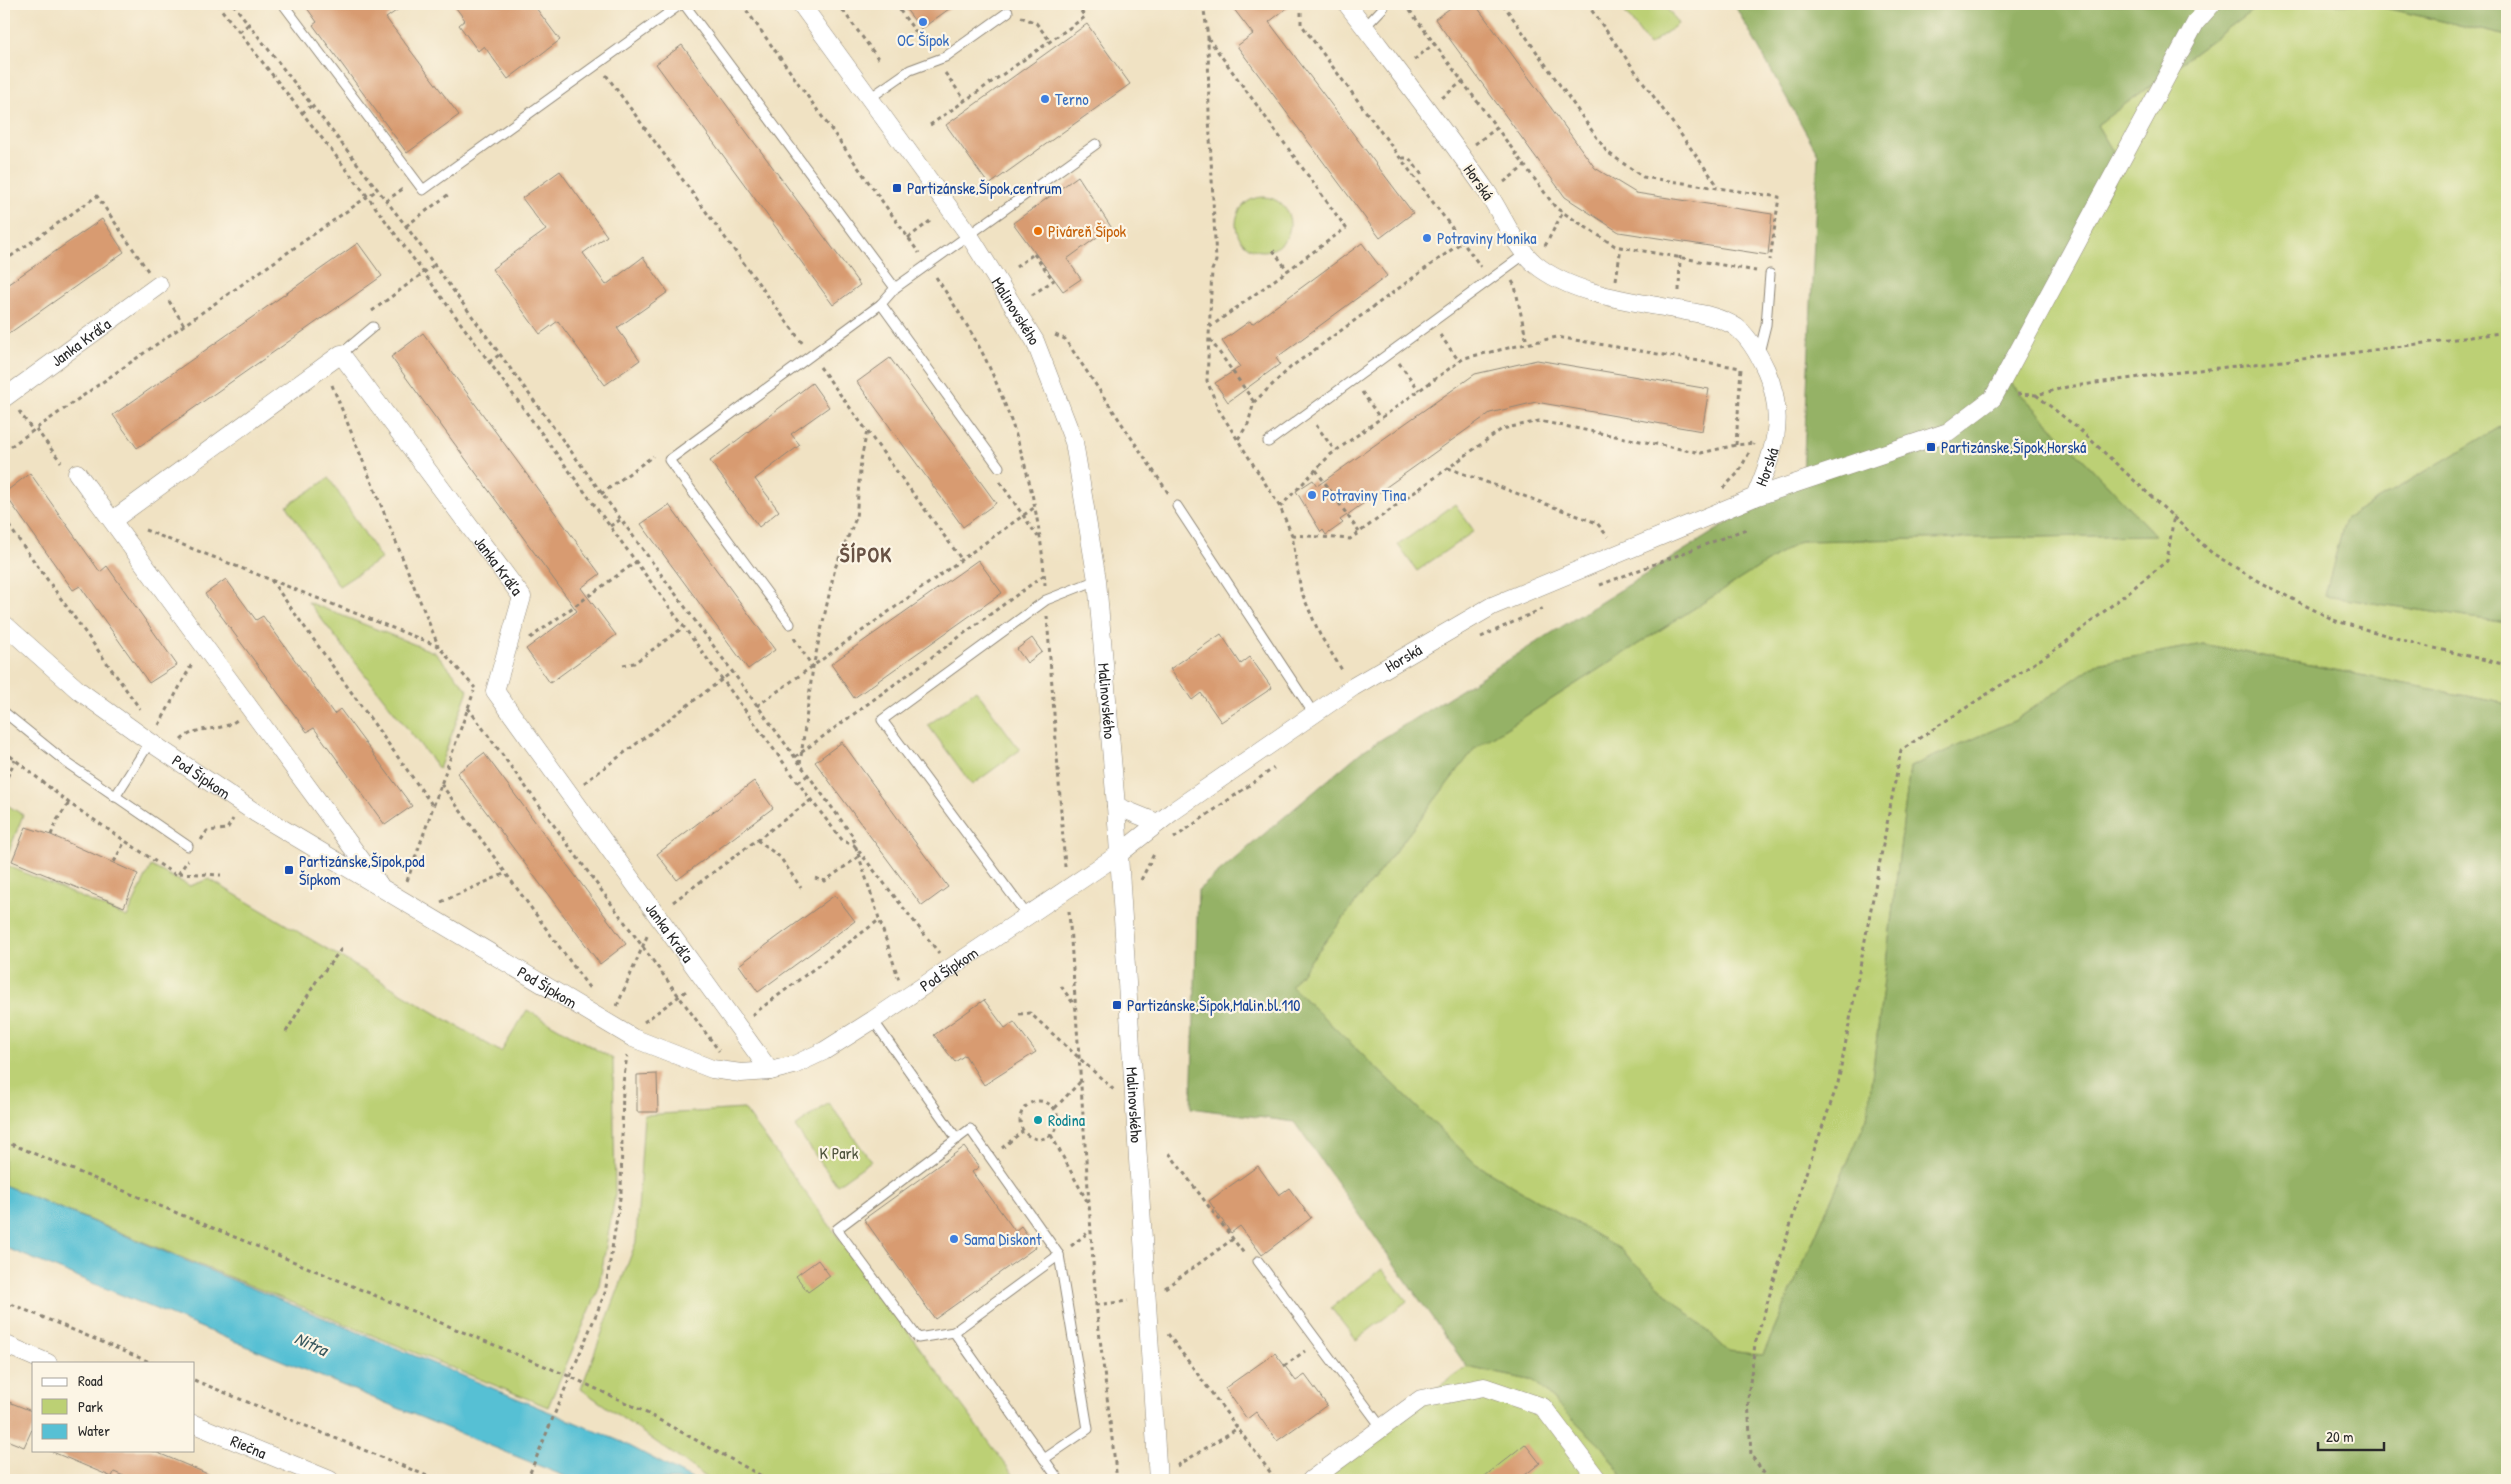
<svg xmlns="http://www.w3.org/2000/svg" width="2511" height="1484" font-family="'Patrick Hand',sans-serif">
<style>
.green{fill:#bcd074;stroke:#747e50}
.forest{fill:#95b266;stroke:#606e48}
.water{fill:#57c0d4;stroke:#417680}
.building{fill:#d89b71}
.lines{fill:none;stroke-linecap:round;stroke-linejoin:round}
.service-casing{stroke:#8e8677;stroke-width:11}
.minor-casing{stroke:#8e8677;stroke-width:19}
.path{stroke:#8e8677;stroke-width:3;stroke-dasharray:4 4;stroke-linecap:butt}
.service{stroke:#fff;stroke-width:9}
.minor{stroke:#fff;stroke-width:18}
.shop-dot{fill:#3f7fe0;stroke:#fcf5e5;stroke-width:2}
.transit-dot{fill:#1a4fb4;stroke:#fcf5e5;stroke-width:2}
.food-dot{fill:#e8710a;stroke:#fcf5e5;stroke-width:2}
.culture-dot{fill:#0f9aa8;stroke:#fcf5e5;stroke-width:2}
.labels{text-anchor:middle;stroke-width:4.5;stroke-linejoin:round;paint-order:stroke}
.shop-label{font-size:16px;fill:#366cbe;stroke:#fcf5e5;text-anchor:start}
.street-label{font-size:16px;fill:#2b2b2b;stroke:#fcf5e5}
.transit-label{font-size:16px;fill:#164399;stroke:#fcf5e5;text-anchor:start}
.food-label{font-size:16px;fill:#c56008;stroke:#fcf5e5;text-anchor:start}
.culture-label{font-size:16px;fill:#0d838f;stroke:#fcf5e5;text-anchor:start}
.park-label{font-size:16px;fill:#4f543d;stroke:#fcf5e5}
.water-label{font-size:18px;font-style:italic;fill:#38585e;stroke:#fcf5e5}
.district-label{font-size:21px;font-weight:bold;letter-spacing:1px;fill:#685244;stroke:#fcf5e5}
</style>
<rect width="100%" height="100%" fill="#fcf5e5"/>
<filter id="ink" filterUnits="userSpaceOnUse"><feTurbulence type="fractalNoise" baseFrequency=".02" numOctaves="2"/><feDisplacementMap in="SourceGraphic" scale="10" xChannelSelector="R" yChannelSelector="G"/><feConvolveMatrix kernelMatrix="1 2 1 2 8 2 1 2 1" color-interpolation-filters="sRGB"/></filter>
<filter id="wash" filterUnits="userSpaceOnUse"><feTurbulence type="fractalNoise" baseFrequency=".0096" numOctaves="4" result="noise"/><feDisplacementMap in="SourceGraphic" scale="20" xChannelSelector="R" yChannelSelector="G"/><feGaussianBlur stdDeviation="1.12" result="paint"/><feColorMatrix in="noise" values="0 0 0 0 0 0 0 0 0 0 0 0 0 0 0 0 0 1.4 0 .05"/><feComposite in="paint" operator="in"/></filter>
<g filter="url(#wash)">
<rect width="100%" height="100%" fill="#f0e2c3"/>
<g class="green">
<path d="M1619,4H1664L1678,24L1649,45Z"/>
<path d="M2261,4H2368L2507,36V423L2345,519L2325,596L2507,623V704L2203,644L2096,664L2016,720L1910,767L1867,1118L1763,1355L1728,1351L1620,1249L1476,1164L1291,986L1475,748L1800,541L2155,535L2002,374L2122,167L2097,125Z"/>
<circle cx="1263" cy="224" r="27"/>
<path d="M329,478L381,559L339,586L287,506Z"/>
<path d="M1455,504L1474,531L1417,571L1398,545Z"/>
<path d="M308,602L436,653L468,690L439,769Z"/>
<path d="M976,690L1020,750L972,785L928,725Z"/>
<path d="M4,803L23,815L4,864L127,917L151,866L190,886L209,879L501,1052L527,1010L613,1059L615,1196L598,1291L548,1407L4,1185Z"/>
<path d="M829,1103L871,1161L837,1185L795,1127Z"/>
<path d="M744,1109L1017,1480H710L581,1389L636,1242L644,1115Z"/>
<path d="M1382,1269L1407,1301L1356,1340L1331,1308Z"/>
<path d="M1467,1367L1534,1381L1602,1447L1625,1480H1305Z"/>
</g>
<g class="forest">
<path d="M1734,4H2261L2097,125L2122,167L2002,374L2155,535L1800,541L1475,748L1291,986L1476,1164L1620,1249L1728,1351L1763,1355L1867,1118L1910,767L2016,720L2096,664L2203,644L2507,704V1480H1625L1602,1447L1534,1381L1467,1367L1294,1122L1191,1108L1198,890L1361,752L1803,476L1818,154Z"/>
<path d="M2368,4H2507V36Z"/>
<path d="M2507,423V623L2325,596L2345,519Z"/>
</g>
<path class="water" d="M4,1185L622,1442L694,1480H574L4,1247Z"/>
<g id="blocks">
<g class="building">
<path d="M304,4H406L386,18L459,115L407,153L313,25L317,22Z"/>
<path d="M453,4H533L560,40L508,79L484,46L478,51L459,25L465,20Z"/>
<path d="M902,4H956L921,29Z"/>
<path d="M1230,4H1292L1269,22L1413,213L1380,238L1237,46L1253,34Z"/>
<path d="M1456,4H1475L1595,168L1636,193L1772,214L1768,255L1619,232L1565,197L1435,19Z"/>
<path d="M1087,24L1130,84L989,185L946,125Z"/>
<path d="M682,45L860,285L833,305L656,64Z"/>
<path d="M560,171L607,236L583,253L606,285L643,257L668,292L617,328L640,360L605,385L558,321L540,334L492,269L546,230L522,198Z"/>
<path d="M1078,176L1111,227L1067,259L1081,279L1063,291L1013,223Z"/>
<path d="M102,219L124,252L4,337V287Z"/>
<path d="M358,243L382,276L137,448L113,415Z"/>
<path d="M1362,243L1387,276L1276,358L1280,364L1228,402L1215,383L1240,367L1222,341L1250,321L1252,324Z"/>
<path d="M423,333L600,574L581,588L616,635L550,683L526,649L577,611L391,357Z"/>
<path d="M890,358L996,503L963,527L857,382Z"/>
<path d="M1537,360L1709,389L1702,431L1536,402L1490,413L1340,520L1343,523L1326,535L1323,530L1321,532L1296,491L1313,480L1317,486L1475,374Z"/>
<path d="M812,383L829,407L791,434L800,445L755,479L779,511L759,527L710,461Z"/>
<path d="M30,473L100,572L107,566L177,665L149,683L80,586L73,590L4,493Z"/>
<path d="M669,505L775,650L748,669L641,524Z"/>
<path d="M978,560L1002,593L854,698L831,664Z"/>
<path d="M226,579L256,620L263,616L334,714L340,709L412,806L385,825L314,728L307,732L205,594Z"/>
<path d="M1221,634L1241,664L1250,657L1272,688L1221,722L1201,693L1192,700L1170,669Z"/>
<path d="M1032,638L1042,652L1027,663L1017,649Z"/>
<path d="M842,742L948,887L922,906L815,762Z"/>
<path d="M484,753L626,944L600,964L457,773Z"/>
<path d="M754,781L773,808L677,880L657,854Z"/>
<path d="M26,827L51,835L138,874L124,907L12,861Z"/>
<path d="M835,895L855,921L758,992L739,965Z"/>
<path d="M984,1000L1005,1028L1014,1022L1036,1052L984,1085L965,1055L955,1062L934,1035Z"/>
<path d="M657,1074L658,1112H637V1075Z"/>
<path d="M964,1147L979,1167L972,1172L1015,1231L1021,1226L1036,1247L935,1319L864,1219Z"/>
<path d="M1258,1166L1279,1195L1289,1188L1311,1218L1262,1255L1240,1226L1231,1233L1209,1201Z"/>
<path d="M818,1260L830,1276L808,1292L796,1276Z"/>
<path d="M1275,1353L1296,1381L1305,1375L1327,1405L1277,1441L1256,1412L1247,1419L1225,1388Z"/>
<path d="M4,1400L34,1412V1425L24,1447L4,1439Z"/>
<path d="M1525,1444L1540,1463L1519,1480H1480Z"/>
<path d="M48,1450H151L222,1480H133L114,1472L112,1477Z"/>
</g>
</g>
</g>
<g filter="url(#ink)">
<use href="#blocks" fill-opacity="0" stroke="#8e8677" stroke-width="1"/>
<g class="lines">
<g class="service-casing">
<g id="service">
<path d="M283,4L423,190L681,4"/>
<path d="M684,4L895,288"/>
<path d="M1365,27L1383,8V4"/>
<path d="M870,98L910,70L945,57L1008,12"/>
<path d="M881,304L999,467"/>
<path d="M1759,353L1766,325L1770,274"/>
<path d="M341,354L373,327"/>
<path d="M1268,442L1525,254"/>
<path d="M1177,506L1314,714"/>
<path d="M790,624L669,460L881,304L895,288L1096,144"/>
<path d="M4,712L67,763L188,846"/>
<path d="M115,797L150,742"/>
<path d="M1027,915L882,720L1046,600L1097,580"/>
<path d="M873,1020L957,1139"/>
<path d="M1059,1255L954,1332L1059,1480"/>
<path d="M1258,1261L1382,1428"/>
<path d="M954,1332L918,1338L837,1229L970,1129L1059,1255L1088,1429L1044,1459"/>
</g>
</g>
<g class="minor-casing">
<g id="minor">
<path id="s1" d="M801,4L969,235L1035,341L1074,442L1097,580L1116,806L1158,1480"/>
<path id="s2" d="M4,398L159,285"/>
<path d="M77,473L379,884"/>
<path d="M1755,497L1948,432L1993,398L2196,22L2212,4"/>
<path id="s3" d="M113,520L341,354L522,597L495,691L770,1071"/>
<path id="s4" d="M4,624L78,690L150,742L256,813L633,1038L712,1069L741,1073L770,1071L794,1065L824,1051L873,1020L1119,854L1172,812L1353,687L1492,606L1755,497C1774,453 1787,417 1766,370C1759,355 1749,337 1736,327C1717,315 1695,313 1674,309C1630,301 1571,294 1535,264C1514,246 1503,215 1487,192C1443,128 1394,66 1347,4"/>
<path d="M1116,806L1158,823"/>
<path d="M4,1344L48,1363"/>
<path id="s5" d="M194,1424L330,1480"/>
<path d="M1311,1480L1421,1399L1484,1387L1543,1407L1598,1480"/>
</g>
</g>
<g class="path">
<path d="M217,4L368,197L811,800L843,841L854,845L939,953"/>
<path d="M233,4L406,226L852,835L899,980"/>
<path d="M742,4L919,253"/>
<path d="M838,4L880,61"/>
<path d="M895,4L927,47"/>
<path d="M1203,4L1208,37L1209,117L1216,261L1212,270L1207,381L1219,410L1280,507L1292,535L1301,591L1320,635L1342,670"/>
<path d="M1301,4V24L1481,267"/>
<path d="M1405,4L1556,208L1615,246L1756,271"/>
<path d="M1503,4L1607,152L1643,177L1779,197L1770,260"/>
<path d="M1587,4L1718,186"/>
<path d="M1021,17L1036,23L1050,41"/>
<path d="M239,32L249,24"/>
<path d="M1208,38L1346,228L1210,327"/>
<path d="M1414,60L1435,43"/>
<path d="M945,73L965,100"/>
<path d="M606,75L803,344"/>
<path d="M1442,98L1463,81"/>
<path d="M302,113L311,106"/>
<path d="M930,125L1085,17L1076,4"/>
<path d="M1475,144L1497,128"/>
<path d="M1402,158H1409L1422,175"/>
<path d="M1504,182L1525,166"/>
<path d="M386,201L404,188"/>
<path d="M406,226L449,194"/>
<path d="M908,238L930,221"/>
<path d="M1545,246L1563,212"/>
<path d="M1273,250L1288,271"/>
<path d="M1034,254L1054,281"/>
<path d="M4,261L97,196L148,271"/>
<path d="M1016,267L1035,253"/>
<path d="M936,277C953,303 971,330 985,358C1019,429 1040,507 1045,585"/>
<path d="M1616,280L1621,247"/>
<path d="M1512,281L1515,286L1527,343"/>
<path d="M1679,291L1680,256"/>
<path d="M1032,295L1054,280"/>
<path d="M169,301L184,325"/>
<path d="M372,311L434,265"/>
<path d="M1055,335L1065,339L1169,494"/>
<path d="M1440,335L1459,361"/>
<path d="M1210,339L1254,402"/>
<path d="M489,362L499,355"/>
<path d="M1399,363L1419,390"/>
<path d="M820,367L962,560"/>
<path d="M332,385L438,645"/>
<path d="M1362,392L1380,418"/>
<path d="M2017,394L2036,395L2067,387L2162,374L2329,356L2507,332"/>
<path d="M2036,395L2079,429L2212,553L2261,583L2336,621L2417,644L2507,665"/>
<path d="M19,411L33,431"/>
<path d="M1316,425L1335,451"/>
<path d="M36,429L61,462"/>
<path d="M1238,439L1248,424L1254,402L1291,367L1462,242"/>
<path d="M1736,445L1741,368"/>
<path d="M4,451L377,190"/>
<path d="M1448,468L1597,523L1608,537"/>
<path d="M1316,470L1359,532"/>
<path d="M1000,482L1038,537"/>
<path d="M1723,488L1738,473L1750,451"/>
<path d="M601,494L653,456"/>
<path d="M1280,507L1330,455L1464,358L1557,337L1741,368"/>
<path d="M4,519L140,709"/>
<path d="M610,526L620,520"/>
<path d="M145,530L438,646L475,688"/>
<path d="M1292,535L1350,539L1502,429L1539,421L1701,453L1736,445L1754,443L1753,445"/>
<path d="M271,580L433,806"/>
<path d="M1600,585L1746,529"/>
<path d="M1047,616L1065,867"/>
<path d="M1481,637L1544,608"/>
<path d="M530,638L636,562"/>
<path d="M794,638L812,666"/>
<path d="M623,665L634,663L684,627"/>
<path d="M757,706L1035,507"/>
<path d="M468,708L719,1051"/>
<path d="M159,725L193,662"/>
<path d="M181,740C200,723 218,734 237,720"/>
<path d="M4,751L69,803L177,876L188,860"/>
<path d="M795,757L1044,575"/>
<path d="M800,764L813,667L835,568L856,518L861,460L867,431"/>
<path d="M798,782L808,775"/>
<path d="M584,783L732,672"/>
<path d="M4,784L15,760"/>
<path d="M441,784L590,989"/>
<path d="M51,835L57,820L69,803"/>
<path d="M1174,838L1274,768"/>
<path d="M201,840L207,831L227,829L233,819"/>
<path d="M757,840L780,857L801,888"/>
<path d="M114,862L125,841"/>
<path d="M179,873L221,875"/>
<path d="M815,878L825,881L858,857"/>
<path d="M1141,880L1155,852"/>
<path d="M407,881L474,691"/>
<path d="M441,902L506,873"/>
<path d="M673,902L811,800"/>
<path d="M1069,911L1096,1305L1117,1480"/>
<path d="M1061,986L1075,1006"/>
<path d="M617,1006L648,934"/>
<path d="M1019,1014L1030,1013L1114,1090"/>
<path d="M752,1015L879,920"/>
<path d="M644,1022L689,989"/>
<path d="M286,1032L317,980L343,947"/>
<circle cx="1039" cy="1120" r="19"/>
<path d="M1055,1108L1080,1082"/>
<path d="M1051,1135L1088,1203"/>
<path d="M4,1141L571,1377L641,1410L769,1480"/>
<path d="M1002,1148L1023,1131"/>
<path d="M1169,1153L1245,1255"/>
<path d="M1071,1246L1090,1231"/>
<path d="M1165,1288L1233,1239"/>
<path d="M4,1301L152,1363"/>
<path d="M1096,1305L1128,1301"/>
<path d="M1168,1334L1276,1480"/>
<path d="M1284,1366L1305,1351"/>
<path d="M194,1380L437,1480"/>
<path d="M1177,1466L1238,1428"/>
<path d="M527,1480L605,1293L621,1192L623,1083L627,1056"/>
<path d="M1769,1480L1751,1455L1748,1398L1755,1344L1806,1173L1838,1083L1901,750L2061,646L2167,561L2174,515"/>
</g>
<use href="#service" class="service"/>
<use href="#minor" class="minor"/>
</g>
</g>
<g class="shop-dot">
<circle cx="923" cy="22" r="5"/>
<circle cx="1045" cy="99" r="5"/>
<circle cx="1427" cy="238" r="5"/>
<circle cx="1312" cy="495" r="5"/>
<circle cx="954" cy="1239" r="5"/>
</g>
<g class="transit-dot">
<rect x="892" y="183" width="10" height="10" rx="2.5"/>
<rect x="1926" y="442" width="10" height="10" rx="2.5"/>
<rect x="284" y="865" width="10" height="10" rx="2.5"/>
<rect x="1112" y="1000" width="10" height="10" rx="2.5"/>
</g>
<circle class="food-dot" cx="1038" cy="231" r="5"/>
<circle class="culture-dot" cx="1038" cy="1120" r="5"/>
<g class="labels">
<g class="shop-label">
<text x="923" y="46" text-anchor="middle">OC Šípok</text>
<text x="1055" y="105">Terno</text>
<text x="1437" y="244">Potraviny Monika</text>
<text x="1322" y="501">Potraviny Tina</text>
<text x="964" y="1245">Sama Diskont</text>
</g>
<g class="street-label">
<text transform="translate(1479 182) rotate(55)" y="6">Horská</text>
<text dy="6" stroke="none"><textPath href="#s1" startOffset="375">Malinovského</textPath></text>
<text dy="6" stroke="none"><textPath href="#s2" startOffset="95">Janka Kráľa</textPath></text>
<text dy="6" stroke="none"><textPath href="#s4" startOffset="2076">Horská</textPath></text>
<text dy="6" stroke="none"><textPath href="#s3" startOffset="546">Janka Kráľa</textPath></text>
<text dy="6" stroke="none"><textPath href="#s4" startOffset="1656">Horská</textPath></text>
<text dy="6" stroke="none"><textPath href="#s1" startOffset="780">Malinovského</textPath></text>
<text dy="6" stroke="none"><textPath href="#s4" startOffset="250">Pod Šípkom</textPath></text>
<text dy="6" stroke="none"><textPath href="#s3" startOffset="981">Janka Kráľa</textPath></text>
<text dy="6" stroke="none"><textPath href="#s4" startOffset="1105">Pod Šípkom</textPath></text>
<text dy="6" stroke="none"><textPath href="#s4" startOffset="655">Pod Šípkom</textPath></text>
<text dy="6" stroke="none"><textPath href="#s1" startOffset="1185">Malinovského</textPath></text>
<text dy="6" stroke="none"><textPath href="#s5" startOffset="59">Riečna</textPath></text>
</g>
<g class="transit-label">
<text x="907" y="194">Partizánske,Šípok,centrum</text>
<text x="1941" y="453">Partizánske,Šípok,Horská</text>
<text x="299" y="867">Partizánske,Šípok,pod<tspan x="299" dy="18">Šípkom</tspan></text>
<text x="1127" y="1011">Partizánske,Šípok,Malin.bl.110</text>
</g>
<g class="food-label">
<text x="1048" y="237">Piváreň Šípok</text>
</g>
<g class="culture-label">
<text x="1048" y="1126">Rodina</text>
</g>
<g class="park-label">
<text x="839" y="1159">K Park</text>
</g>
<g class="water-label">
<text transform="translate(311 1344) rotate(24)" y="6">Nitra</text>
</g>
<g class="district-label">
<text x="866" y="562">ŠÍPOK</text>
</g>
</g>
<rect width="2511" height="1484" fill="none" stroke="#fcf5e5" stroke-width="20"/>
<rect x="32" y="1362" width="162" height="90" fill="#fcf5e5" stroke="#a8a49b"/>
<rect x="42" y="1378" width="25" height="8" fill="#ffffff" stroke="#a8a49b"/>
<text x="78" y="1386" font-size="15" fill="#2b2b2b">Road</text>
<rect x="42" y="1399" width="25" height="15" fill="#bcd074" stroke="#a8a49b"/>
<text x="78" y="1412" font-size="15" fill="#2b2b2b">Park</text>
<rect x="42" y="1424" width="25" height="15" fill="#57c0d4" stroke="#a8a49b"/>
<text x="78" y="1436" font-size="15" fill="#2b2b2b">Water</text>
<path d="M2318 1442v8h66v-8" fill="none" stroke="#2b2b2b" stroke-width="2.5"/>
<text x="2326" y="1442" font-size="15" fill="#2b2b2b" stroke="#fcf5e5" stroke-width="4" paint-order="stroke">20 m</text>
</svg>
